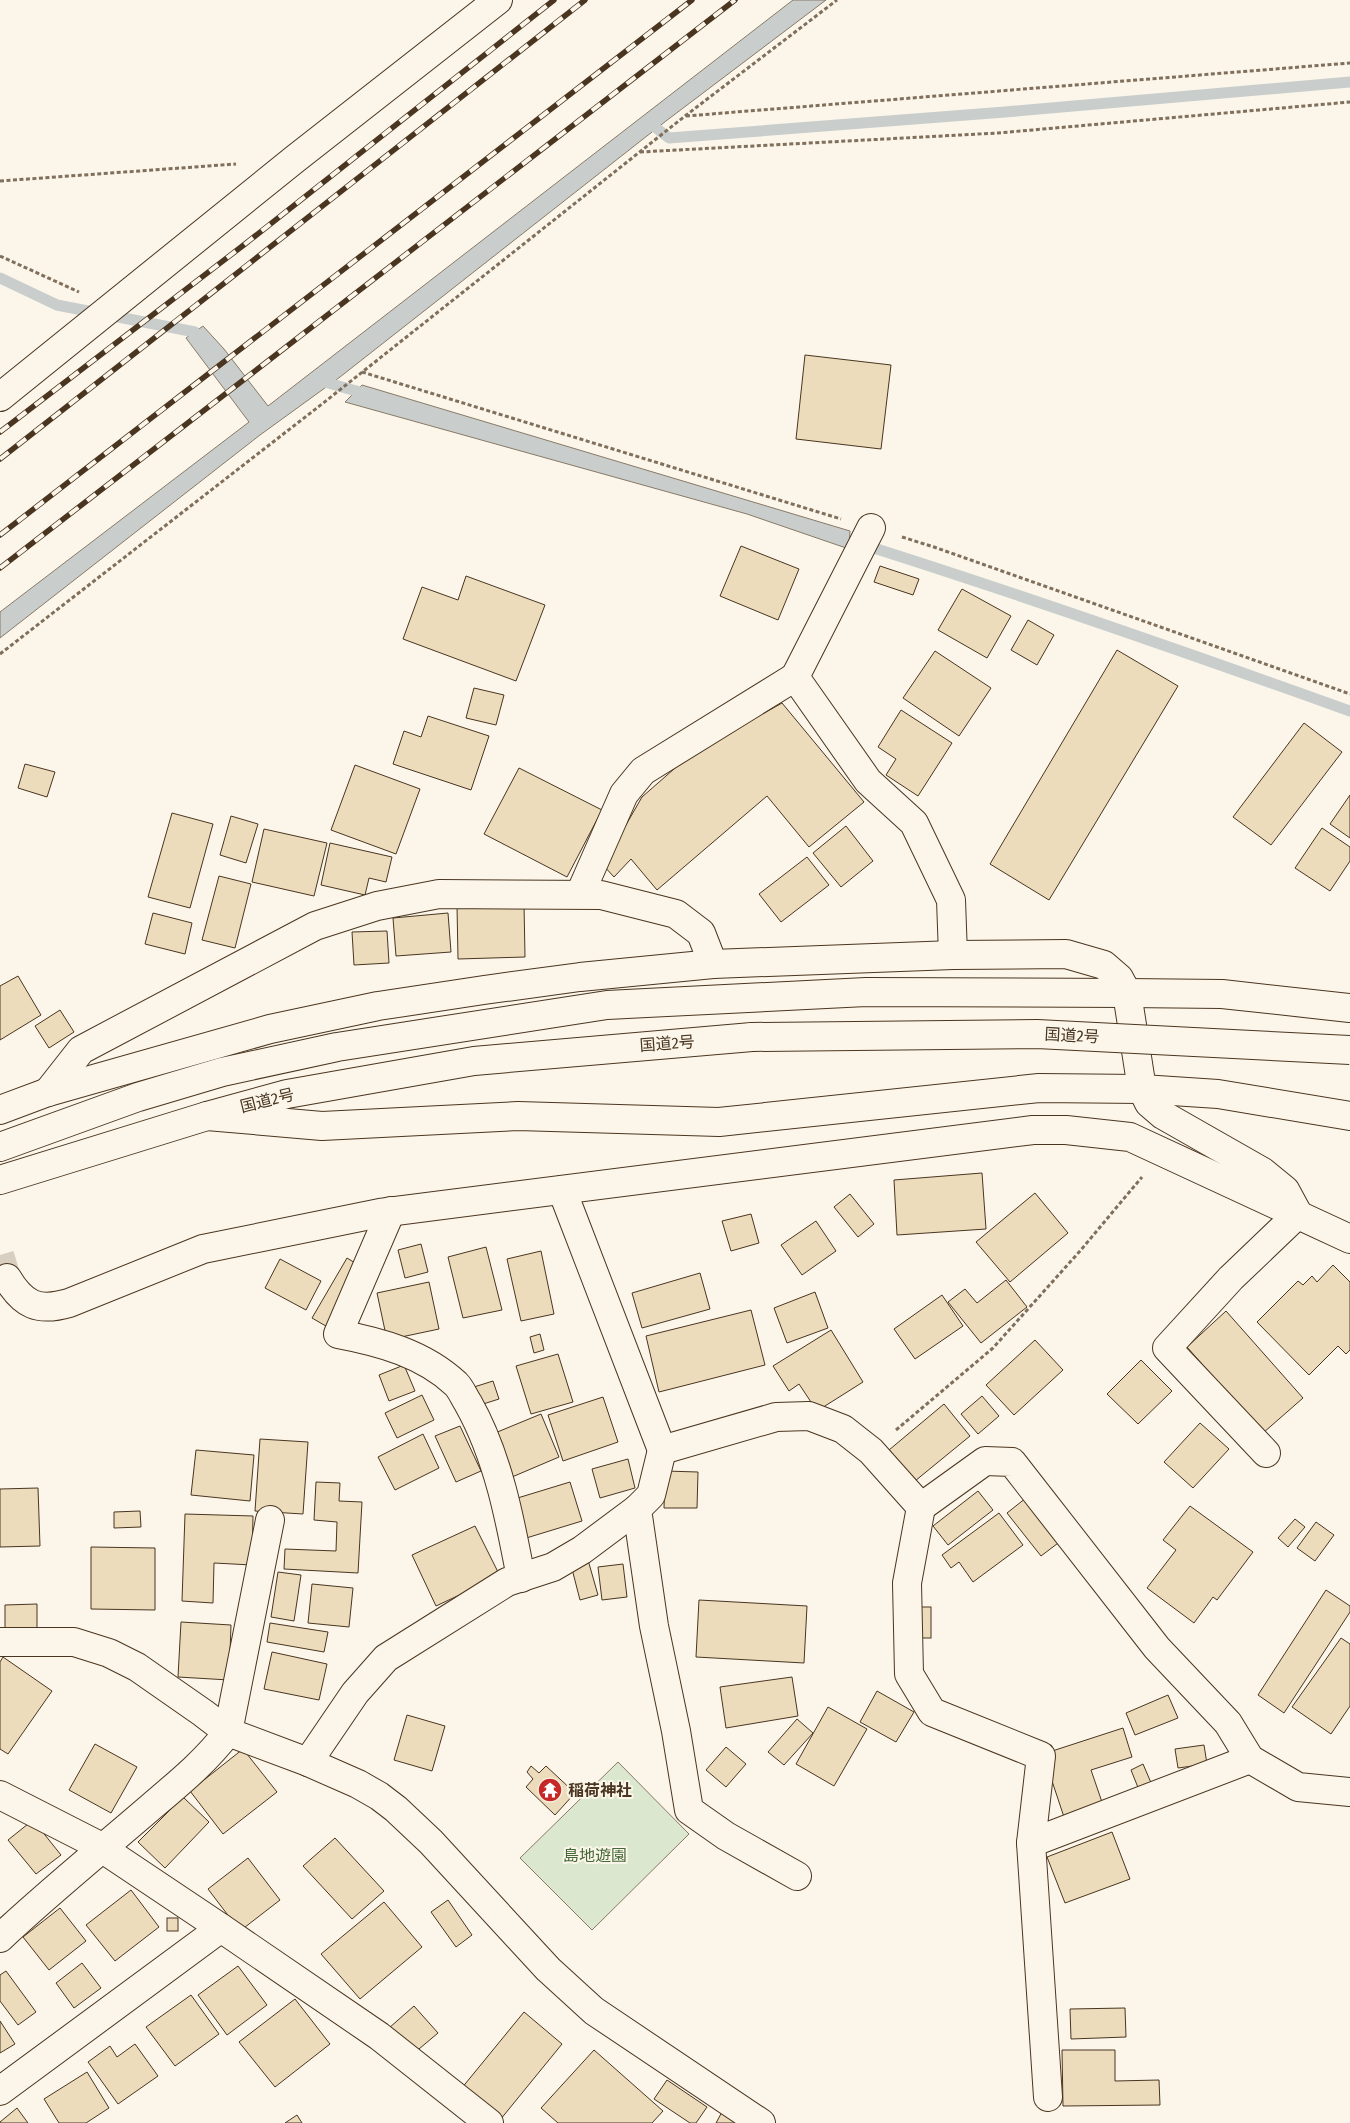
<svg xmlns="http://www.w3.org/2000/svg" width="1350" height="2123" font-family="'Fira Sans Condensed','Noto Sans JP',sans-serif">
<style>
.green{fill:#dce7d0;stroke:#887966}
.water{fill:#c9cecd;stroke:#887966}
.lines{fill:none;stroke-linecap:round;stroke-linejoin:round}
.stream{stroke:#c9cecd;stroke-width:11}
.building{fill:#ecdcbc;stroke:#4a3520}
.minor-tunnel{stroke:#d8cfc1;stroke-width:28;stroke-dasharray:28 14;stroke-linecap:butt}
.minor-casing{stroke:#4a3520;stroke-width:30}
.highway-casing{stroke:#4a3520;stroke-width:30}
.path{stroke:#7f6f5c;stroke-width:3;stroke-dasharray:4 2.5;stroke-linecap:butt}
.minor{stroke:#fbf6e9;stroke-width:28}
.highway{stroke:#fbf6e9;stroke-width:28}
.rail-casing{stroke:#4a3520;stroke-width:5.5}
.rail{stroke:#fbf6e9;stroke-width:4;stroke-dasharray:11;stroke-linecap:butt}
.highway-bridge-casing{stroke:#4a3520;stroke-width:30;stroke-linecap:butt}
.highway-bridge{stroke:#fbf6e9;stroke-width:28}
.labels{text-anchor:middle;stroke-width:4;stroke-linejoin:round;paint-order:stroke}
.street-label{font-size:16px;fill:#4a3520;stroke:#fbf6e9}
.poi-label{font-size:16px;font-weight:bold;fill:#4a3520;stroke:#fbf6e9;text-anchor:start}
.park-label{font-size:16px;fill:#436837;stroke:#fbf6e9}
</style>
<rect width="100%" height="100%" fill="#fbf6e9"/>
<path class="green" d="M618,1762L689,1834L592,1930L520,1858Z"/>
<g class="water">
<path d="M793,0H826L666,121L340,377L260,435L0,638V612L249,422L186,338L203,326L224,349L268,406Z"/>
<path d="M362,385L850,531L849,549L747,514L345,402Z"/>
</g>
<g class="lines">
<g class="stream">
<path d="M651,124L669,138L1005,112L1350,82"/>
<path d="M0,278L57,305L195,332L204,343"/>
<path d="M318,380L370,395"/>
<path d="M861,544C1026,596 1188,653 1350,711"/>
</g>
</g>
<g class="building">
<path d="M805,355L891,365L881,449L796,439Z"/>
<path d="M741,546L799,569L778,620L720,596Z"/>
<path d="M880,566L919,579L913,595L874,582Z"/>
<path d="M466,576L545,605L516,681L403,639L422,587L458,600Z"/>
<path d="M962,589L1011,616L987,658L938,630Z"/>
<path d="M1028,620L1054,635L1037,665L1011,650Z"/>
<path d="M1117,650L1178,686L1049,900L990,864Z"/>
<path d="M935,651L991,688L959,736L903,698Z"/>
<path d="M474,688L504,695L496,725L466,718Z"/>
<path d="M782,703L864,802L809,847L767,796L657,890L631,859L614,877L603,865L642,797L690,755Z"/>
<path d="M901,710L952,743L918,796L886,775L896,759L878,747Z"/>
<path d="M428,716L489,736L471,790L393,764L404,731L421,737Z"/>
<path d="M1304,723L1342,752L1271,845L1233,817Z"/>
<path d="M25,764L55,772L47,797L18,788Z"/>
<path d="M355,765L420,789L396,854L331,830Z"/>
<path d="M519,768L602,810L567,877L484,834Z"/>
<path d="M1350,795V838L1330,824Z"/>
<path d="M172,813L213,824L190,908L148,897Z"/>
<path d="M231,816L258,824L246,863L220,855Z"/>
<path d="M846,826L873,861L841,887L813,853Z"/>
<path d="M1322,828L1350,847V861L1330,891L1295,868Z"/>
<path d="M264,829L327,843L314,896L252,882Z"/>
<path d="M330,843L392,857L386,882L369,878L365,895L321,885Z"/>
<path d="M807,857L829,885L781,922L759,894Z"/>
<path d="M219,876L251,884L235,948L202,940Z"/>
<path d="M524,904L525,957L458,959L457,906Z"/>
<path d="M153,913L192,923L185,954L145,944Z"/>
<path d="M448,913L451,952L396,956L393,918Z"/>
<path d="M387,931L389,963L354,965L352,932Z"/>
<path d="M18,976L41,1015L0,1040V986Z"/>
<path d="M60,1010L74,1032L49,1048L35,1026Z"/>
<path d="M982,1173L986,1229L897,1235L894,1180Z"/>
<path d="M1035,1193L1068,1233L1010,1282L976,1242Z"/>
<path d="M850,1194L874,1224L858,1237L834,1207Z"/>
<path d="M751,1214L759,1243L731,1251L722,1221Z"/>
<path d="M816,1221L836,1251L802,1275L781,1245Z"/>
<path d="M421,1244L428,1272L405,1278L398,1250Z"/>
<path d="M486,1247L502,1310L463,1318L448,1257Z"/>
<path d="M541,1251L554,1314L521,1321L507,1259Z"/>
<path d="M347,1258L365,1269L331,1329L312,1318Z"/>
<path d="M280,1259L321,1281L306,1310L265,1288Z"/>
<path d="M1333,1265L1350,1282V1350L1346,1354L1338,1346L1309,1375L1257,1322L1298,1281L1303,1285L1312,1276L1317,1282Z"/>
<path d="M700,1273L710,1309L642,1328L632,1293Z"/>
<path d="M1006,1280L1027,1307L981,1343L948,1302L965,1289L977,1303Z"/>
<path d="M429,1282L439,1329L387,1340L377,1293Z"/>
<path d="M815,1292L828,1328L787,1343L774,1308Z"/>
<path d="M942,1295L963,1326L915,1359L894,1329Z"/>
<path d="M751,1310L765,1365L659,1392L646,1336Z"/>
<path d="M1226,1311L1303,1398L1263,1433L1187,1347Z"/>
<path d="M831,1330L863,1382L817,1411L799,1384L789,1391L773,1366Z"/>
<path d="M540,1334L544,1350L534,1353L530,1337Z"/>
<path d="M1035,1340L1063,1370L1014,1415L986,1385Z"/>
<path d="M558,1354L573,1402L531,1414L516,1366Z"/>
<path d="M1141,1360L1172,1391L1138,1424L1107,1394Z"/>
<path d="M404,1365L415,1391L389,1401L379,1375Z"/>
<path d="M493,1381L499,1399L480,1405L474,1387Z"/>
<path d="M422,1395L434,1420L397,1438L385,1413Z"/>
<path d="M982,1396L999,1416L978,1434L961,1414Z"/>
<path d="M603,1397L618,1442L563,1461L548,1415Z"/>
<path d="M944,1404L970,1436L915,1481L889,1450Z"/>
<path d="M541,1414L559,1457L512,1477L495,1433Z"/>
<path d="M1200,1423L1229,1449L1193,1488L1164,1462Z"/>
<path d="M460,1426L481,1471L456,1482L435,1436Z"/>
<path d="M423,1434L439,1468L395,1490L378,1457Z"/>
<path d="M260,1439L308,1442L303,1514L255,1511Z"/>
<path d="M196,1450L254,1455L250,1501L191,1495Z"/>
<path d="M628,1459L635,1488L600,1498L592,1469Z"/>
<path d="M665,1471L698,1472L697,1508H664Z"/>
<path d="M316,1482L340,1483L339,1501L362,1502L358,1573L284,1569L285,1549L336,1551L337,1522L314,1520Z"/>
<path d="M570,1482L582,1521L523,1539L511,1500Z"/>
<path d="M38,1488L40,1546L0,1547V1489Z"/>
<path d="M978,1491L993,1510L948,1545L933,1526Z"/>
<path d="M1031,1494L1066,1537L1041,1556L1007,1513Z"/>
<path d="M1190,1506L1253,1552L1217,1600L1213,1597L1194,1623L1147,1588L1176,1550L1163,1540Z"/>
<path d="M140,1511L141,1527L114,1528V1512Z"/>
<path d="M999,1513L1023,1545L973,1582L959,1562L951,1568L942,1555Z"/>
<path d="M185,1514L253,1516L252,1565L214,1563L213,1603L182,1601Z"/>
<path d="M1295,1519L1305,1527L1288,1547L1278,1538Z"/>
<path d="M1316,1522L1334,1535L1315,1561L1297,1548Z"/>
<path d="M475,1526L500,1576L436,1606L412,1555Z"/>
<path d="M91,1547L155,1548V1610L91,1609Z"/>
<path d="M588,1560L598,1595L580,1600L571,1565Z"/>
<path d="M623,1564L627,1597L602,1600L598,1567Z"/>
<path d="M278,1572L301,1575L294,1621L271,1617Z"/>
<path d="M312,1584L353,1588L349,1627L308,1623Z"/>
<path d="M1326,1590L1350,1606V1612L1284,1713L1258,1695Z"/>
<path d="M699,1600L807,1606L804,1663L696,1657Z"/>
<path d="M37,1604V1635H5V1605Z"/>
<rect x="914" y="1607" width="17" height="31"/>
<path d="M181,1622L231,1625L229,1680L178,1677Z"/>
<path d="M270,1623L328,1632L324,1652L267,1642Z"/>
<path d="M1341,1638L1350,1644V1706L1331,1734L1292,1707Z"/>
<path d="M272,1652L327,1664L319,1700L264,1689Z"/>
<path d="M3,1657L52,1691L8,1754L0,1749V1662Z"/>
<path d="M792,1677L798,1716L726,1728L720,1687Z"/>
<path d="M877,1691L914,1712L896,1742L860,1722Z"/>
<path d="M1168,1695L1178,1718L1135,1735L1126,1713Z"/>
<path d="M828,1707L867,1729L834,1786L796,1764Z"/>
<path d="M407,1715L445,1726L432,1771L394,1760Z"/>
<path d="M797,1719L813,1733L784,1765L768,1752Z"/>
<path d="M1123,1728L1132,1757L1091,1770L1103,1805L1064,1817L1043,1754Z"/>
<path d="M95,1744L137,1767L111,1813L69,1790Z"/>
<path d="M1204,1745L1207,1764L1178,1768L1175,1749Z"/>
<path d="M726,1747L746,1764L726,1787L706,1770Z"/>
<path d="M243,1749L277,1792L223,1834L190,1791Z"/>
<path d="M1143,1764L1152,1785L1139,1790L1131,1770Z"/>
<path d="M531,1766L539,1773L546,1766L575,1793L555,1815L526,1787L533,1779L527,1772Z"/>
<path d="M183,1797L209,1822L165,1868L138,1842Z"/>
<path d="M33,1820L61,1855L36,1874L8,1840Z"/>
<path d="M1112,1832L1130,1879L1065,1903L1047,1857Z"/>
<path d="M335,1838L384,1891L352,1919L303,1866Z"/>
<path d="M248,1858L280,1900L240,1931L208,1889Z"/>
<path d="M131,1890L159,1927L115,1961L86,1925Z"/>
<path d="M448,1900L472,1935L456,1947L431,1912Z"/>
<path d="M384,1902L422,1947L360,1999L321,1954Z"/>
<path d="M60,1908L86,1941L49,1970L23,1937Z"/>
<rect x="167" y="1918" width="11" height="13"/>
<path d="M82,1963L101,1988L74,2008L56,1983Z"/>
<path d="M238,1966L267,2005L227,2035L198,1995Z"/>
<path d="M6,1971L36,2012L18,2025L0,2001V1975Z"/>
<path d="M191,1995L219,2034L175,2066L146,2027Z"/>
<path d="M295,1999L330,2044L275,2087L239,2042Z"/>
<path d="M414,2006L438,2033L413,2054L389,2028Z"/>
<path d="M1125,2008L1126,2037L1071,2039L1070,2009Z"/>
<path d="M524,2012L562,2044L500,2120L461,2089Z"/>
<path d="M0,2021L15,2044L0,2053Z"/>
<path d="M135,2044L158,2076L118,2104L88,2062L110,2046L117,2057Z"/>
<path d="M594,2050L663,2111L652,2123H558L541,2108Z"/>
<path d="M1062,2050H1115V2081L1159,2080L1160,2105L1063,2106Z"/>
<path d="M87,2072L109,2108L86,2123H59L44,2099Z"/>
<path d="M667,2080L707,2107L696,2123H690L654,2099Z"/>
<path d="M17,2108L28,2123H0V2122Z"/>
<path d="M722,2112L740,2123H716Z"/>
<path d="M297,2115L302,2123H285Z"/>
</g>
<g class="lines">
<path class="minor-tunnel" d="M0,1255L7,1278"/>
<g class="minor-casing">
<g id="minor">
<path d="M0,397L295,159L498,0"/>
<path d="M871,528L795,677L868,781L914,823L951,900L953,955"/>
<path d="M580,894L624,794L643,771L795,677"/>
<path d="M1127,993L1222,994L1350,1008"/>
<path d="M1142,1089L1218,1094L1350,1116"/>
<path d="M48,1092L81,1050L315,926L377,906L439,894L601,895L676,914L701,933L713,964"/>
<path d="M0,1110L48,1092L270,1029L378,1006L484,990L580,977L713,964L953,955L1066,954L1104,965L1119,978L1127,993L1142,1089L1149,1103L1163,1115L1263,1172L1285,1190L1298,1214"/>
<path d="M562,1190L662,1450L776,1417L809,1416L843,1429L871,1451L921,1507L985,1461L1012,1462L1157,1648L1228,1723L1250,1759L1298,1787L1350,1792"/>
<path d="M391,1211L338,1334C381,1342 424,1354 456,1384C461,1389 464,1397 468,1403C498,1456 510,1519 521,1578"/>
<path d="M7,1278C23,1305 38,1312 69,1303L203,1249L380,1213L1033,1130H1066L1130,1137L1350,1239"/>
<path d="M662,1450L651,1495L637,1509L654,1626L676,1731L689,1810L726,1836L797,1876"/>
<path d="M1266,1453L1167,1348L1231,1278L1298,1214"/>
<path d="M921,1507L907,1583L909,1674L932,1712L1041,1756L1031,1843L1250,1759"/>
<path d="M0,1642H74L109,1653L137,1667L203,1713L228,1732L308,1762L358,1784L379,1796L396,1809L431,1842L548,1969L594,2011L761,2123"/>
<path d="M308,1762L355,1693L386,1658L507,1582L553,1567L582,1550L637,1509"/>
<path d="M0,1795L94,1843L221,1928L379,2036L489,2123"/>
<path d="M1031,1843L1048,2097"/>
<path d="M0,1938C49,1892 101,1850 152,1806C179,1783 206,1761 228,1732L270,1520"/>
<path d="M0,2091L221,1928"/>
</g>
</g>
<g class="highway-casing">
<g id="highway">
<path d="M207,1116L322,1126L518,1116L719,1122L1039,1088L1142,1089"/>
<path d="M0,1147L138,1097L222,1072L337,1047L607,1005L866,992L1127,993"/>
<path d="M0,1180L207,1116L287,1094L474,1061L752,1037"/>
</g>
</g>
<g class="path">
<path d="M686,116L1350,63"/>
<path d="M640,152L998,133L1350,102"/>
<path d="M0,181L236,164"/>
<path d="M0,256L79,292"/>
<path d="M362,372L841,519"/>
<path d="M902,537L934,547L1350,694"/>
<path d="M0,654L322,404L685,116L837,0"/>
<path d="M896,1430L993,1348L1080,1251L1142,1177"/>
</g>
<use href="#minor" class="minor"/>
<use href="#highway" class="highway"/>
<g class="rail-casing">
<g id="rail">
<path d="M0,432L245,244L554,0"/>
<path d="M0,459L585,0"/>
<path d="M0,535L692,0"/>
<path d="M0,568L735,0"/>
</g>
</g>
<use href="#rail" class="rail"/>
<g class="highway-bridge-casing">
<path id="highway-bridge" d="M752,1037L1037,1034L1350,1050"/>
</g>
<use href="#highway-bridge" class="highway-bridge"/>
</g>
<defs>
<g id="temple-disc" transform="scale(1.25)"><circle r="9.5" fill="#c62828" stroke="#fbf6e9"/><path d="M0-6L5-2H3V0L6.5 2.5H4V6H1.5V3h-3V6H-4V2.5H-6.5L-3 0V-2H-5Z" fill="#fff"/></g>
</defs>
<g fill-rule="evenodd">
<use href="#temple-disc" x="550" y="1790"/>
</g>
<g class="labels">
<g class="street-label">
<text transform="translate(1072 1035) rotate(3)" y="6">国道2号</text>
<text transform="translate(667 1043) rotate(-4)" y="6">国道2号</text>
<text transform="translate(267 1100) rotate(-14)" y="6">国道2号</text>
</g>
<g class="poi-label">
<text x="568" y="1796">稲荷神社</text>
</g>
<g class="park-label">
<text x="595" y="1861">島地遊園</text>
</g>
</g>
</svg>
